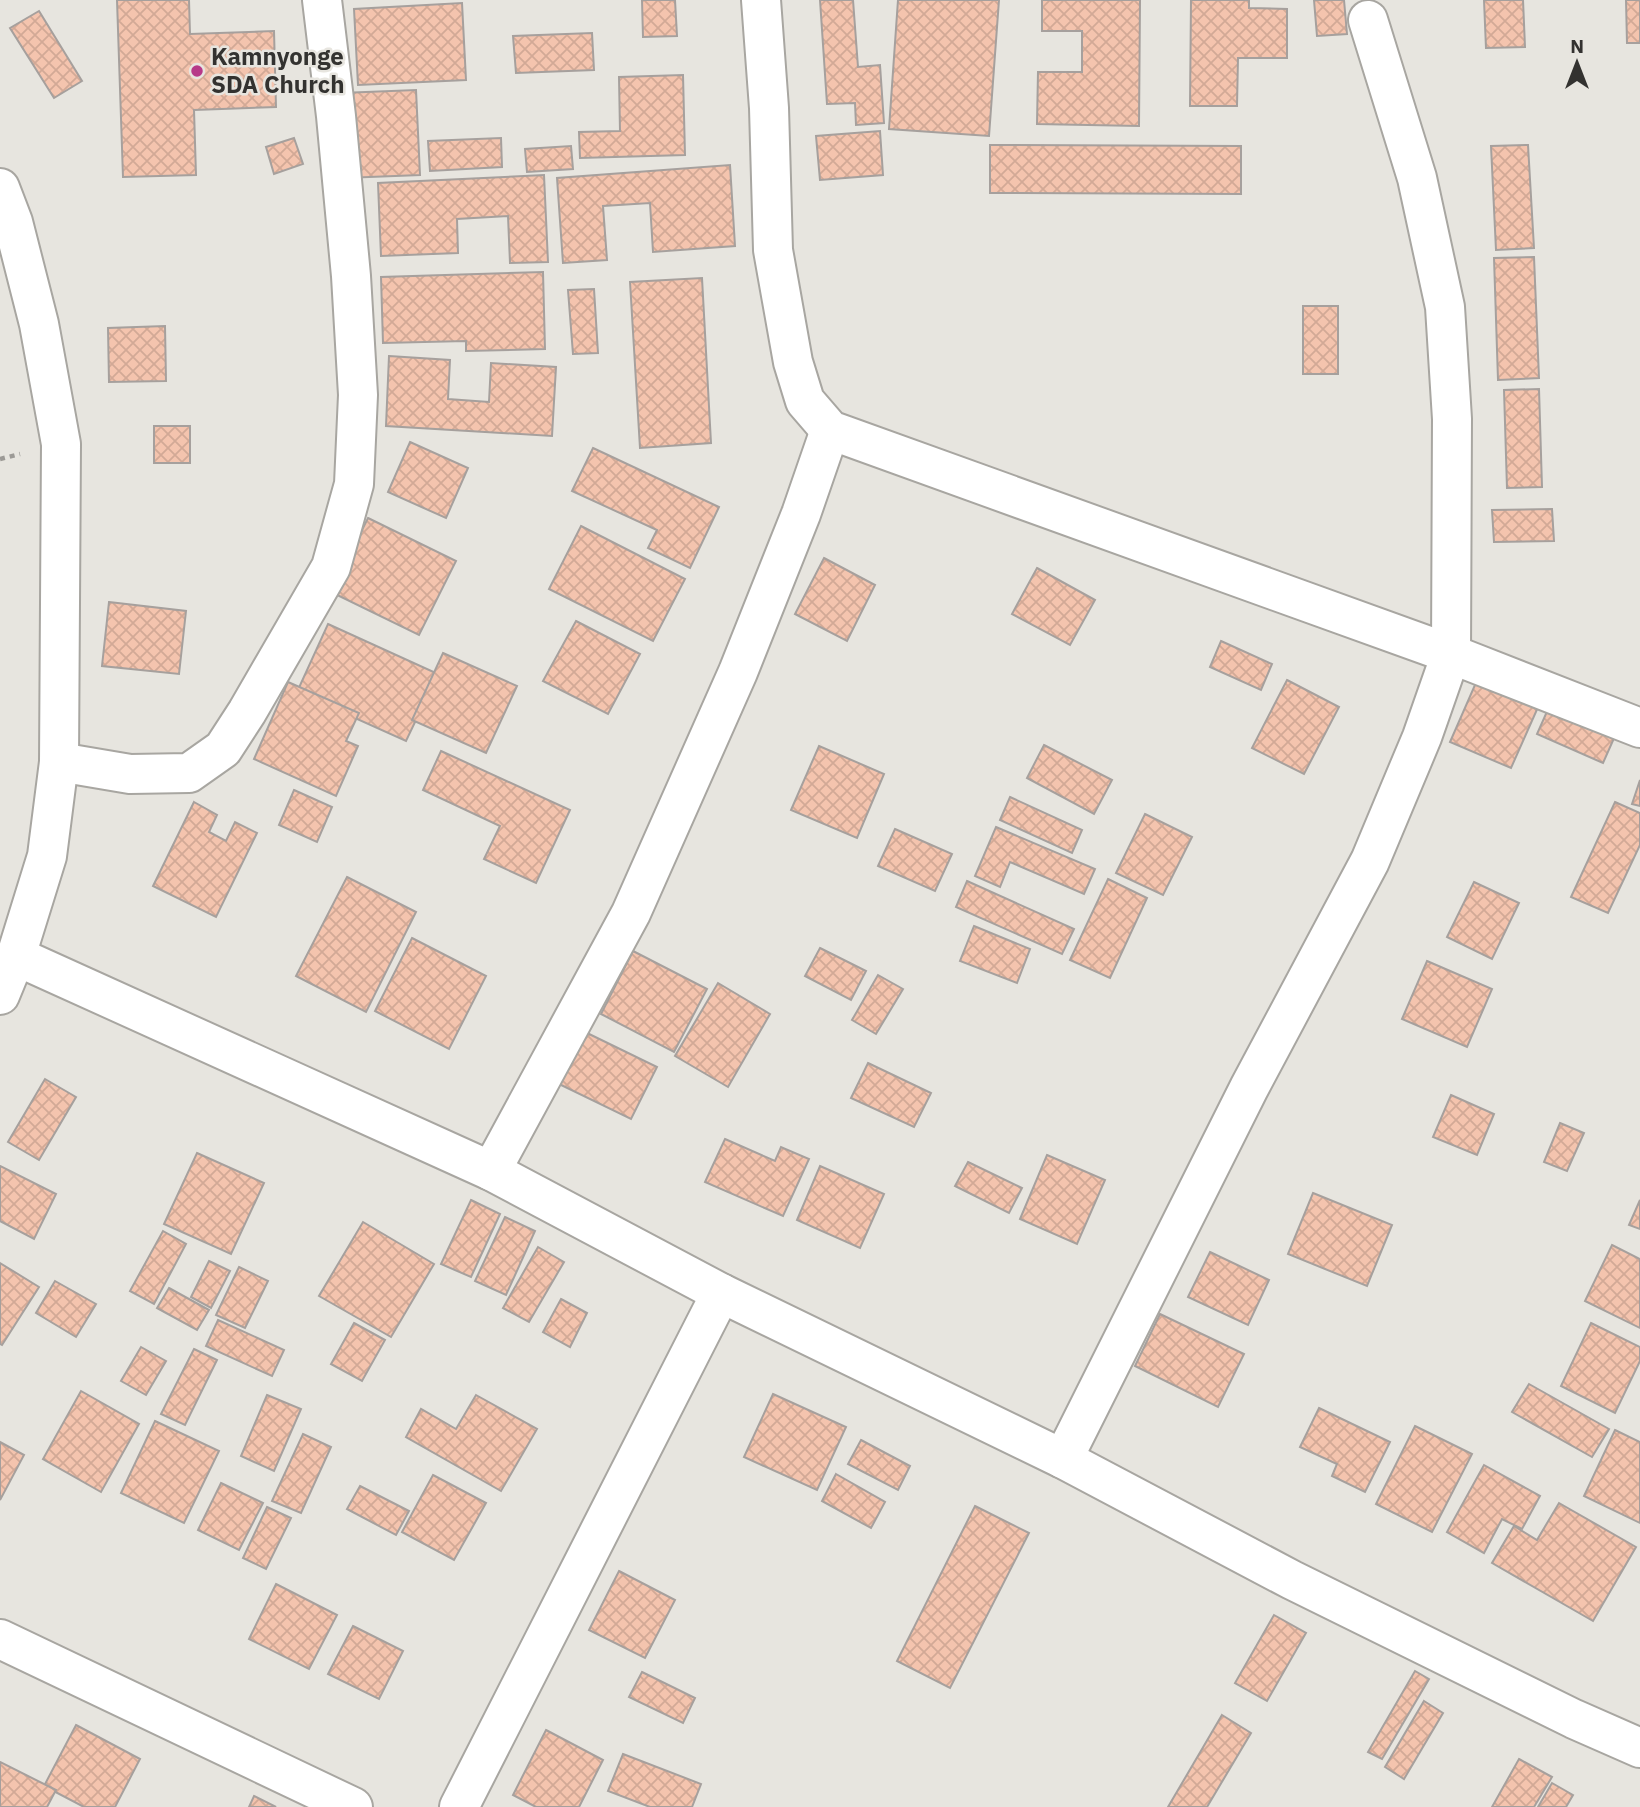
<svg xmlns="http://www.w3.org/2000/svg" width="1640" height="1807" font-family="'IBM Plex Sans',sans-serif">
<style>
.building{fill:url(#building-cross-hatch);stroke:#a6a09d;stroke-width:2}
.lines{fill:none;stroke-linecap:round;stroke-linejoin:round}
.street-casing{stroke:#a8a6a1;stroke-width:42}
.path{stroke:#9c9a96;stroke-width:4.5;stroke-dasharray:5 5;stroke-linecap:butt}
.street{stroke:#fff;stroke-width:38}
.poi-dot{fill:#b73988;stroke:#e7e5df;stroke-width:2.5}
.labels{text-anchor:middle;stroke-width:5;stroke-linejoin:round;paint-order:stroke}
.poi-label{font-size:24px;font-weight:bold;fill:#333230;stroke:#e7e5df;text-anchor:start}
</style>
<defs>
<pattern id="building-cross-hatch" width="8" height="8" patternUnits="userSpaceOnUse" patternTransform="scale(1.75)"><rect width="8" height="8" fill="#f4c4ae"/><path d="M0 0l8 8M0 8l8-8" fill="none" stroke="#d2a996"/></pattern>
</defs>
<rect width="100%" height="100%" fill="#e7e5df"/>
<g class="building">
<path d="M117,0H189L190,34L274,31L276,107L194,110L196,175L123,177Z"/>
<path d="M642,0H675L677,36L643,37Z"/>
<path d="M820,0H853L858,67L880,65L884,123L856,125L855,103L827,104Z"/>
<path d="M898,0H999L989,136L889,129Z"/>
<path d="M1042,0H1140L1139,126L1037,124L1038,72H1082V31H1042Z"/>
<path d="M1191,0H1249V8L1287,9V58H1238L1237,106H1190Z"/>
<path d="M1314,0H1344L1347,34L1317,36Z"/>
<path d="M1484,0H1523L1525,47L1486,48Z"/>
<path d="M1626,0H1640V43H1627Z"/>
<path d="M462,3L466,80L358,85L354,9Z"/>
<path d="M39,11L82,81L54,98L10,28Z"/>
<path d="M592,33L594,70L516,73L513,36Z"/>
<path d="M683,75L685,155L580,158L579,132L620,131L619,77Z"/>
<path d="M416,90L420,175L344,178L341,93Z"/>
<path d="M880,131L883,175L820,180L816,136Z"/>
<path d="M294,138L303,164L274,174L266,147Z"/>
<path d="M501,138L502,167L430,171L428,141Z"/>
<path d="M990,145L1241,146V194L990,193Z"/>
<path d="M1528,145L1534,248L1496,250L1491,146Z"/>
<path d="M571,146L573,169L527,172L525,149Z"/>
<path d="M730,165L735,246L653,252L650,203L603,206L607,260L563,263L557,178Z"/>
<path d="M544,175L548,262L510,263L508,216L457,219L458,253L381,256L378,183Z"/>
<path d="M1534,257L1539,378L1498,380L1494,258Z"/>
<path d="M543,272L545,349L466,351V341L383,343L381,277Z"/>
<path d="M702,278L711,443L640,448L630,282Z"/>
<path d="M594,289L598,353L573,354L568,290Z"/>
<rect x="1303" y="306" width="35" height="68"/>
<path d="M165,326L166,381L109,382L108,328Z"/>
<path d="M389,356L450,360L448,399L489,402L491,363L556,367L552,436L386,426Z"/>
<path d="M1539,389L1542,487L1507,488L1504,390Z"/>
<rect x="154" y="426" width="36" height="37"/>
<path d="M410,442L468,468L446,518L388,492Z"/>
<path d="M593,448L719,507L690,568L648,548L657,530L572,491Z"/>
<path d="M1552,509L1554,541L1494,542L1492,510Z"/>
<path d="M368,518L456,561L419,635L331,592Z"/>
<path d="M581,526L685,579L653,641L549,589Z"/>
<path d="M824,558L875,585L847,641L795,614Z"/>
<path d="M1037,568L1095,600L1070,645L1012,614Z"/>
<path d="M109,602L186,611L179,674L102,666Z"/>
<path d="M576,621L640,654L608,714L543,681Z"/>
<path d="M328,624L438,674L406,741L297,692Z"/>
<path d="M1221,641L1272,664L1261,690L1210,667Z"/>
<path d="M443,653L517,686L486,753L412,720Z"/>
<path d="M1478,678L1539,705L1511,768L1450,742Z"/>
<path d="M1287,680L1339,707L1304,774L1252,748Z"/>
<path d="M288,682L359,713L346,741L358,746L336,796L254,759Z"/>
<path d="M1549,707L1615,736L1603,763L1537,734Z"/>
<path d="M1044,745L1112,780L1094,814L1027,778Z"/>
<path d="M819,746L884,774L857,838L791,810Z"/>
<path d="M441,751L570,810L536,883L484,859L500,826L423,790Z"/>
<path d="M1640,780V806L1632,804Z"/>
<path d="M294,790L332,807L317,842L279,825Z"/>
<path d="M1010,797L1082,830L1072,853L1000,820Z"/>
<path d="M194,802L217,815L209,832L226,841L235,822L257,833L216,917L153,886Z"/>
<path d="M1615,802L1640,813V845L1608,913L1571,897Z"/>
<path d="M1145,814L1192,837L1163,895L1116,873Z"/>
<path d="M996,827L1095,869L1084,894L1010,862L1000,887L975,876Z"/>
<path d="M895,829L952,854L935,891L878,866Z"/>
<path d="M347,877L416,912L366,1012L296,976Z"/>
<path d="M1108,879L1147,898L1110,978L1070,960Z"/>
<path d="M967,881L1074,929L1062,954L956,907Z"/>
<path d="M1474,882L1519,903L1492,959L1447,937Z"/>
<path d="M974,926L1030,949L1017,983L960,961Z"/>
<path d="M412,938L486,976L449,1049L375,1011Z"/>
<path d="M820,948L866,971L851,1000L805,976Z"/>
<path d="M633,951L707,989L674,1052L601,1014Z"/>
<path d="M1427,961L1492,989L1467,1047L1402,1019Z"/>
<path d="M878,975L903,989L876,1034L852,1020Z"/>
<path d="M718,983L770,1014L728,1087L675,1056Z"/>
<path d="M585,1032L657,1067L631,1119L559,1084Z"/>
<path d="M868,1063L931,1093L914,1127L851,1098Z"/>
<path d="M45,1079L76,1097L39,1160L8,1142Z"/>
<path d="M1451,1095L1494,1114L1477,1155L1433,1137Z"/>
<path d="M1560,1123L1584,1133L1567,1171L1544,1162Z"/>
<path d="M725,1139L775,1161L781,1147L809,1159L783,1216L705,1182Z"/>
<path d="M197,1153L264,1183L231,1254L164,1224Z"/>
<path d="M1047,1155L1105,1180L1077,1244L1020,1219Z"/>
<path d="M968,1162L1022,1188L1009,1213L955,1186Z"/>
<path d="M0,1166L56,1194L34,1239L0,1221Z"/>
<path d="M820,1166L884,1194L860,1248L797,1220Z"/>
<path d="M1313,1193L1392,1225L1367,1286L1288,1254Z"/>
<path d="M471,1200L500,1214L471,1277L441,1264Z"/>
<path d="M1640,1200V1229L1629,1225Z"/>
<path d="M505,1217L535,1231L506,1295L475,1281Z"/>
<path d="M363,1222L434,1264L391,1337L319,1296Z"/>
<path d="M163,1231L186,1244L154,1304L130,1291Z"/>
<path d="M1612,1245L1640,1259V1328L1585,1301Z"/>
<path d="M538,1247L564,1262L529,1322L503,1308Z"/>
<path d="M1210,1252L1269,1280L1248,1325L1188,1297Z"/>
<path d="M209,1261L230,1271L211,1308L191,1297Z"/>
<path d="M0,1263L39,1287L2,1345L0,1344Z"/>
<path d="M239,1267L268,1281L245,1328L216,1315Z"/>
<path d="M55,1281L96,1304L76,1337L36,1313Z"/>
<path d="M169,1288L209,1310L197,1330L157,1308Z"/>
<path d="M561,1299L587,1313L570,1347L543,1332Z"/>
<path d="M1160,1314L1244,1354L1218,1407L1135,1366Z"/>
<path d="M218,1320L284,1350L272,1376L206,1346Z"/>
<path d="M354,1323L385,1340L362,1381L331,1364Z"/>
<path d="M1591,1323L1640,1347V1361L1615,1413L1561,1386Z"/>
<path d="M141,1347L166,1361L146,1395L121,1381Z"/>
<path d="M194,1349L217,1360L185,1425L161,1414Z"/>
<path d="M1529,1384L1609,1429L1592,1457L1512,1412Z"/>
<path d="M81,1391L139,1424L101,1492L43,1459Z"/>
<path d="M773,1394L846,1427L817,1490L744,1457Z"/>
<path d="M267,1395L301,1409L274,1471L241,1456Z"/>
<path d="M476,1395L537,1429L501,1491L406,1437L421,1409L456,1429Z"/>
<path d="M1319,1408L1390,1442L1365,1492L1332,1476L1337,1464L1300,1447Z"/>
<path d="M155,1421L219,1451L184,1523L121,1493Z"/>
<path d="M1415,1426L1472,1454L1432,1532L1376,1504Z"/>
<path d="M1615,1430L1640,1442V1523L1584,1496Z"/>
<path d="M303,1434L331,1447L301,1513L272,1501Z"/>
<path d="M861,1440L910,1466L898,1490L848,1464Z"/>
<path d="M0,1442L24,1455L0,1500Z"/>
<path d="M1484,1465L1540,1496L1522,1529L1502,1519L1484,1553L1447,1532Z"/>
<path d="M836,1474L885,1502L871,1528L822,1501Z"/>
<path d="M433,1475L486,1503L454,1560L402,1532Z"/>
<path d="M221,1483L263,1503L239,1550L198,1530Z"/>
<path d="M360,1486L409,1511L396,1535L347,1509Z"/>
<path d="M1559,1503L1636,1547L1593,1621L1492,1563L1514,1526L1537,1540Z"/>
<path d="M975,1506L1029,1533L950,1688L897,1661Z"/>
<path d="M267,1507L291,1518L266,1569L243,1558Z"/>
<path d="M619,1571L675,1600L645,1658L589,1630Z"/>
<path d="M276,1584L337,1615L309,1669L249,1639Z"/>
<path d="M1274,1615L1306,1633L1267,1701L1235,1683Z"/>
<path d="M353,1626L403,1651L379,1699L328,1674Z"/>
<path d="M1415,1671L1429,1679L1382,1759L1368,1752Z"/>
<path d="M642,1672L695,1698L683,1723L629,1697Z"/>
<path d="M1424,1701L1443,1713L1404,1779L1385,1767Z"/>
<path d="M1222,1715L1251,1733L1207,1807H1168Z"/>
<path d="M76,1725L140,1759L115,1807H84L44,1786Z"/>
<path d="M546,1730L603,1760L579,1807H536L513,1795Z"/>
<path d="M623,1754L701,1784L692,1807H650L608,1791Z"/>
<path d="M1519,1759L1552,1777L1534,1807H1492Z"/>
<path d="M0,1762L56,1790L47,1807H0Z"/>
<path d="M1552,1783L1573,1795L1566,1807H1538Z"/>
<path d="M254,1796L276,1807H249Z"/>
</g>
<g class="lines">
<g class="street-casing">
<g id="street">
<path d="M761,0L769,108L773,250L793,362L805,401L830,430L1451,654L1640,728"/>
<path d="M0,188L13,222L39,324L61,444L59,762L47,856L16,956L0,995"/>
<path d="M59,762L130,774L189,773L223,749L247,712L331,567L354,484L358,395L351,276L336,116L322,0"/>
<path d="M16,956L491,1171L721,1293L1063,1459L1292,1580L1574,1719L1640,1748"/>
<path d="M491,1171L631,913L738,672L801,514L830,430"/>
<path d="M1063,1459L1249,1088L1370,861L1422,737L1451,654L1452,419L1445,307L1417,178L1368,20"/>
<path d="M0,1639L353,1807"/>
<path d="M459,1807L721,1293"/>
</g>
</g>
<path class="path" d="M0,459L20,454"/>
<use href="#street" class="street"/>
</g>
<circle class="poi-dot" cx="197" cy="71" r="7"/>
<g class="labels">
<g class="poi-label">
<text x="211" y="65">Kamnyonge<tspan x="211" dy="28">SDA Church</tspan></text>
</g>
</g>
<g transform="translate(1577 63)" stroke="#e7e5df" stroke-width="5" paint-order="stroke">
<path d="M0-5L12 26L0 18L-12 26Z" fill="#333230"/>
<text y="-10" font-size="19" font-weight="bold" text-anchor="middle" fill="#333230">N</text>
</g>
</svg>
